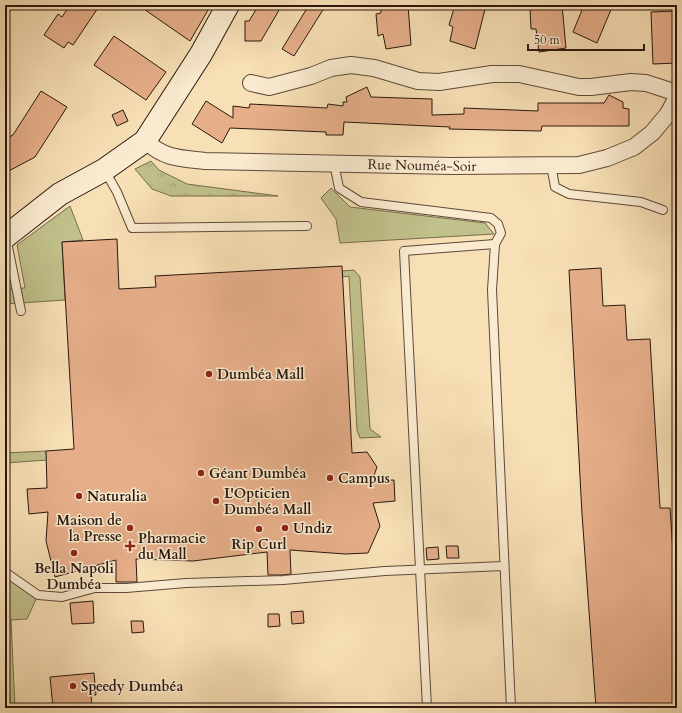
<svg xmlns="http://www.w3.org/2000/svg" width="682" height="713" font-family="Cardo,serif">
<style>
.grass{fill:url(#grass-tufts);stroke:#766c4c}
.green{fill:#c1c18b;stroke:#766c4c}
.building{fill:#e6af8a;stroke:#2a170e}
.lines{fill:none;stroke-linecap:round;stroke-linejoin:round}
.lane-casing{stroke:#5e4938;stroke-width:10}
.street-casing{stroke:#5e4938;stroke-width:18}
.secondary-casing{stroke:#2a170e;stroke-width:24}
.lane{stroke:#faebd0;stroke-width:8}
.street{stroke:#faebd0;stroke-width:16}
.secondary{stroke:#faebd0;stroke-width:22}
.poi-dot{fill:#8f2418;stroke:#faebd0;stroke-width:1.5}
.labels{text-anchor:middle;stroke-width:3;stroke-linejoin:round;paint-order:stroke}
.street-label{font-size:14px;fill:#2a170e;stroke:#faebd0}
.poi-label{font-size:14px;font-weight:bold;fill:#2a170e;stroke:#faebd0;text-anchor:start}
</style>
<defs>
<pattern id="grass-tufts" width="24" height="20" patternUnits="userSpaceOnUse"><rect width="24" height="20" fill="#c1c18b"/><path d="M3 7l-1-3M5 7V3M7 7l1-3M15 17l-1-3M17 17v-4M19 17l1-3" fill="none" stroke="#a6a577"/></pattern>
</defs>
<rect width="100%" height="100%" fill="#f8e0b6"/>
<filter id="stains"><feTurbulence type="fractalNoise" baseFrequency=".005" numOctaves="4"/><feColorMatrix values="0 0 0 0 .2 0 0 0 0 .09 0 0 0 0 .02 0 0 0 .5 -.17"/></filter>
<radialGradient id="worn" r=".72"><stop offset=".6" stop-color="#630" stop-opacity="0"/><stop offset="1" stop-color="#630" stop-opacity=".3"/></radialGradient>
<path class="grass" d="M151,161L159,170L187,184L278,196H171L152,189L135,169Z"/>
<g class="green">
<path d="M331,188L350,207L485,223L494,234L340,243L336,219L321,198Z"/>
<path d="M70,206L83,240L62,242L65,300L5,304V277L7,289L25,288L17,245Z"/>
<path d="M354,270L360,277L370,429L381,437L360,438L357,430L349,276L343,277L342,271Z"/>
<path d="M46,451L47,460L5,463V453Z"/>
<path d="M5,572L38,595L27,619L11,620L15,708H5Z"/>
</g>
<g class="building">
<path d="M70,5H100L73,45L68,42L64,48L44,35L58,14L62,17Z"/>
<path d="M138,5H211L190,41Z"/>
<path d="M259,5H282L261,41H245V21H249Z"/>
<path d="M309,5H326L294,56L282,49Z"/>
<path d="M381,5H408L411,45L386,49L383,34L378,36L376,14L381,13Z"/>
<path d="M455,5H486L475,49L450,41L453,27L449,25Z"/>
<path d="M534,5H562L566,48L539,52L536,29H531L530,7H535Z"/>
<path d="M584,5H613L597,43L573,32Z"/>
<path d="M675,11L677,63L653,64L651,12Z"/>
<path d="M114,36L166,72L146,100L94,65Z"/>
<path d="M367,87L371,97L432,99V115L464,114V108L538,111V103H604L609,95L623,102V108L629,109V126H542L541,131L449,129L450,127L344,122L343,135H326V132L230,128L222,143L192,124L206,101L233,118V106L249,108L250,104L327,108L328,104L343,106V102H347L346,97Z"/>
<path d="M41,91L67,107L35,157L5,173V139L13,135Z"/>
<path d="M123,110L128,121L117,126L112,115Z"/>
<path d="M117,239L119,289L156,287L155,276L342,266L352,453L367,452L377,467L372,481L394,480L395,501L373,503L380,526L368,553L345,554L290,550L291,574L283,575H268L267,552L193,561L136,559L137,582H116V560L55,577L46,541L48,512L29,514L27,489L47,488L46,451L74,449L62,242Z"/>
<path d="M601,268L603,306L625,305L627,340L650,339L660,508H670L677,610V708H596L582,514L569,270Z"/>
<path d="M446,546H458L459,558H447Z"/>
<path d="M438,547L439,559L427,560L426,548Z"/>
<path d="M93,601L94,623L72,624L70,603Z"/>
<path d="M303,611L304,623L292,624L291,612Z"/>
<path d="M268,614H279L280,626L268,627Z"/>
<path d="M131,621H143L144,632L132,633Z"/>
<path d="M94,673L96,695H91L92,708H53L50,677Z"/>
</g>
<g class="lines">
<g class="lane-casing">
<g id="lane">
<path d="M334,163L339,188L361,202L491,218L498,224L501,233L495,244L492,290L511,708"/>
<path d="M551,165L555,187L569,194L641,202L663,210"/>
<path d="M105,171L117,192L132,228L307,226"/>
<path d="M6,237L21,311"/>
<path d="M5,572L38,595L62,597L95,588H126L186,583L283,580L385,571L504,566"/>
<path d="M427,708L404,251L495,244"/>
</g>
</g>
<g class="street-casing">
<g id="street">
<path d="M251,83L269,87L311,76L331,68L351,65L374,68L418,81L439,82L492,74H519L579,87H591L631,82L646,83L677,93"/>
<path d="M145,141C166,159 178,158 205,161L453,166L579,165L607,158L634,147L652,133L668,114L677,97"/>
</g>
</g>
<g class="secondary-casing">
<path id="secondary" d="M5,237L60,194L104,170L145,141L201,54L228,5"/>
</g>
<use href="#lane" class="lane"/>
<use href="#street" class="street"/>
<use href="#secondary" class="secondary"/>
</g>
<g class="poi-dot">
<circle cx="209" cy="374" r="4"/>
<circle cx="201" cy="473" r="4"/>
<circle cx="330" cy="478" r="4"/>
<circle cx="79" cy="496" r="4"/>
<circle cx="216" cy="501" r="4"/>
<circle cx="130" cy="528" r="4"/>
<circle cx="285" cy="528" r="4"/>
<circle cx="259" cy="529" r="4"/>
<path d="M128 540h4v4h4v4h-4v4h-4v-4h-4v-4h4z"/>
<circle cx="74" cy="553" r="4"/>
<circle cx="73" cy="686" r="4"/>
</g>
<g class="labels">
<g class="street-label">
<text transform="translate(422 165) rotate(1)" y="5">Rue Nouméa-Soir</text>
</g>
<g class="poi-label">
<text x="217" y="379">Dumbéa Mall</text>
<text x="209" y="478">Géant Dumbéa</text>
<text x="338" y="483">Campus</text>
<text x="224" y="498">L'Opticien<tspan x="224" dy="16">Dumbéa Mall</tspan></text>
<text x="87" y="501">Naturalia</text>
<text x="122" y="525" text-anchor="end">Maison de<tspan x="122" dy="16">la Presse</tspan></text>
<text x="293" y="533">Undiz</text>
<text x="138" y="543">Pharmacie<tspan x="138" dy="16">du Mall</tspan></text>
<text x="259" y="549" text-anchor="middle">Rip Curl</text>
<text x="74" y="573" text-anchor="middle">Bella Napoli<tspan x="74" dy="16">Dumbéa</tspan></text>
<text x="81" y="691">Speedy Dumbéa</text>
</g>
</g>
<rect width="682" height="713" fill="none" stroke="#f8e0b6" stroke-width="20"/>
<rect x="6" y="6" width="670" height="701" fill="none" stroke="#2a170e" stroke-width="2"/>
<rect x="10" y="10" width="662" height="693" fill="none" stroke="#2a170e"/>
<path d="M528 44v6h116v-6" fill="none" stroke="#2a170e" stroke-width="2"/>
<text x="534" y="44" font-size="12" fill="#2a170e" stroke="#faebd0" stroke-width="3" paint-order="stroke">50 m</text>
<rect width="100%" height="100%" filter="url(#stains)"/>
<rect width="100%" height="100%" fill="url(#worn)"/>
</svg>
